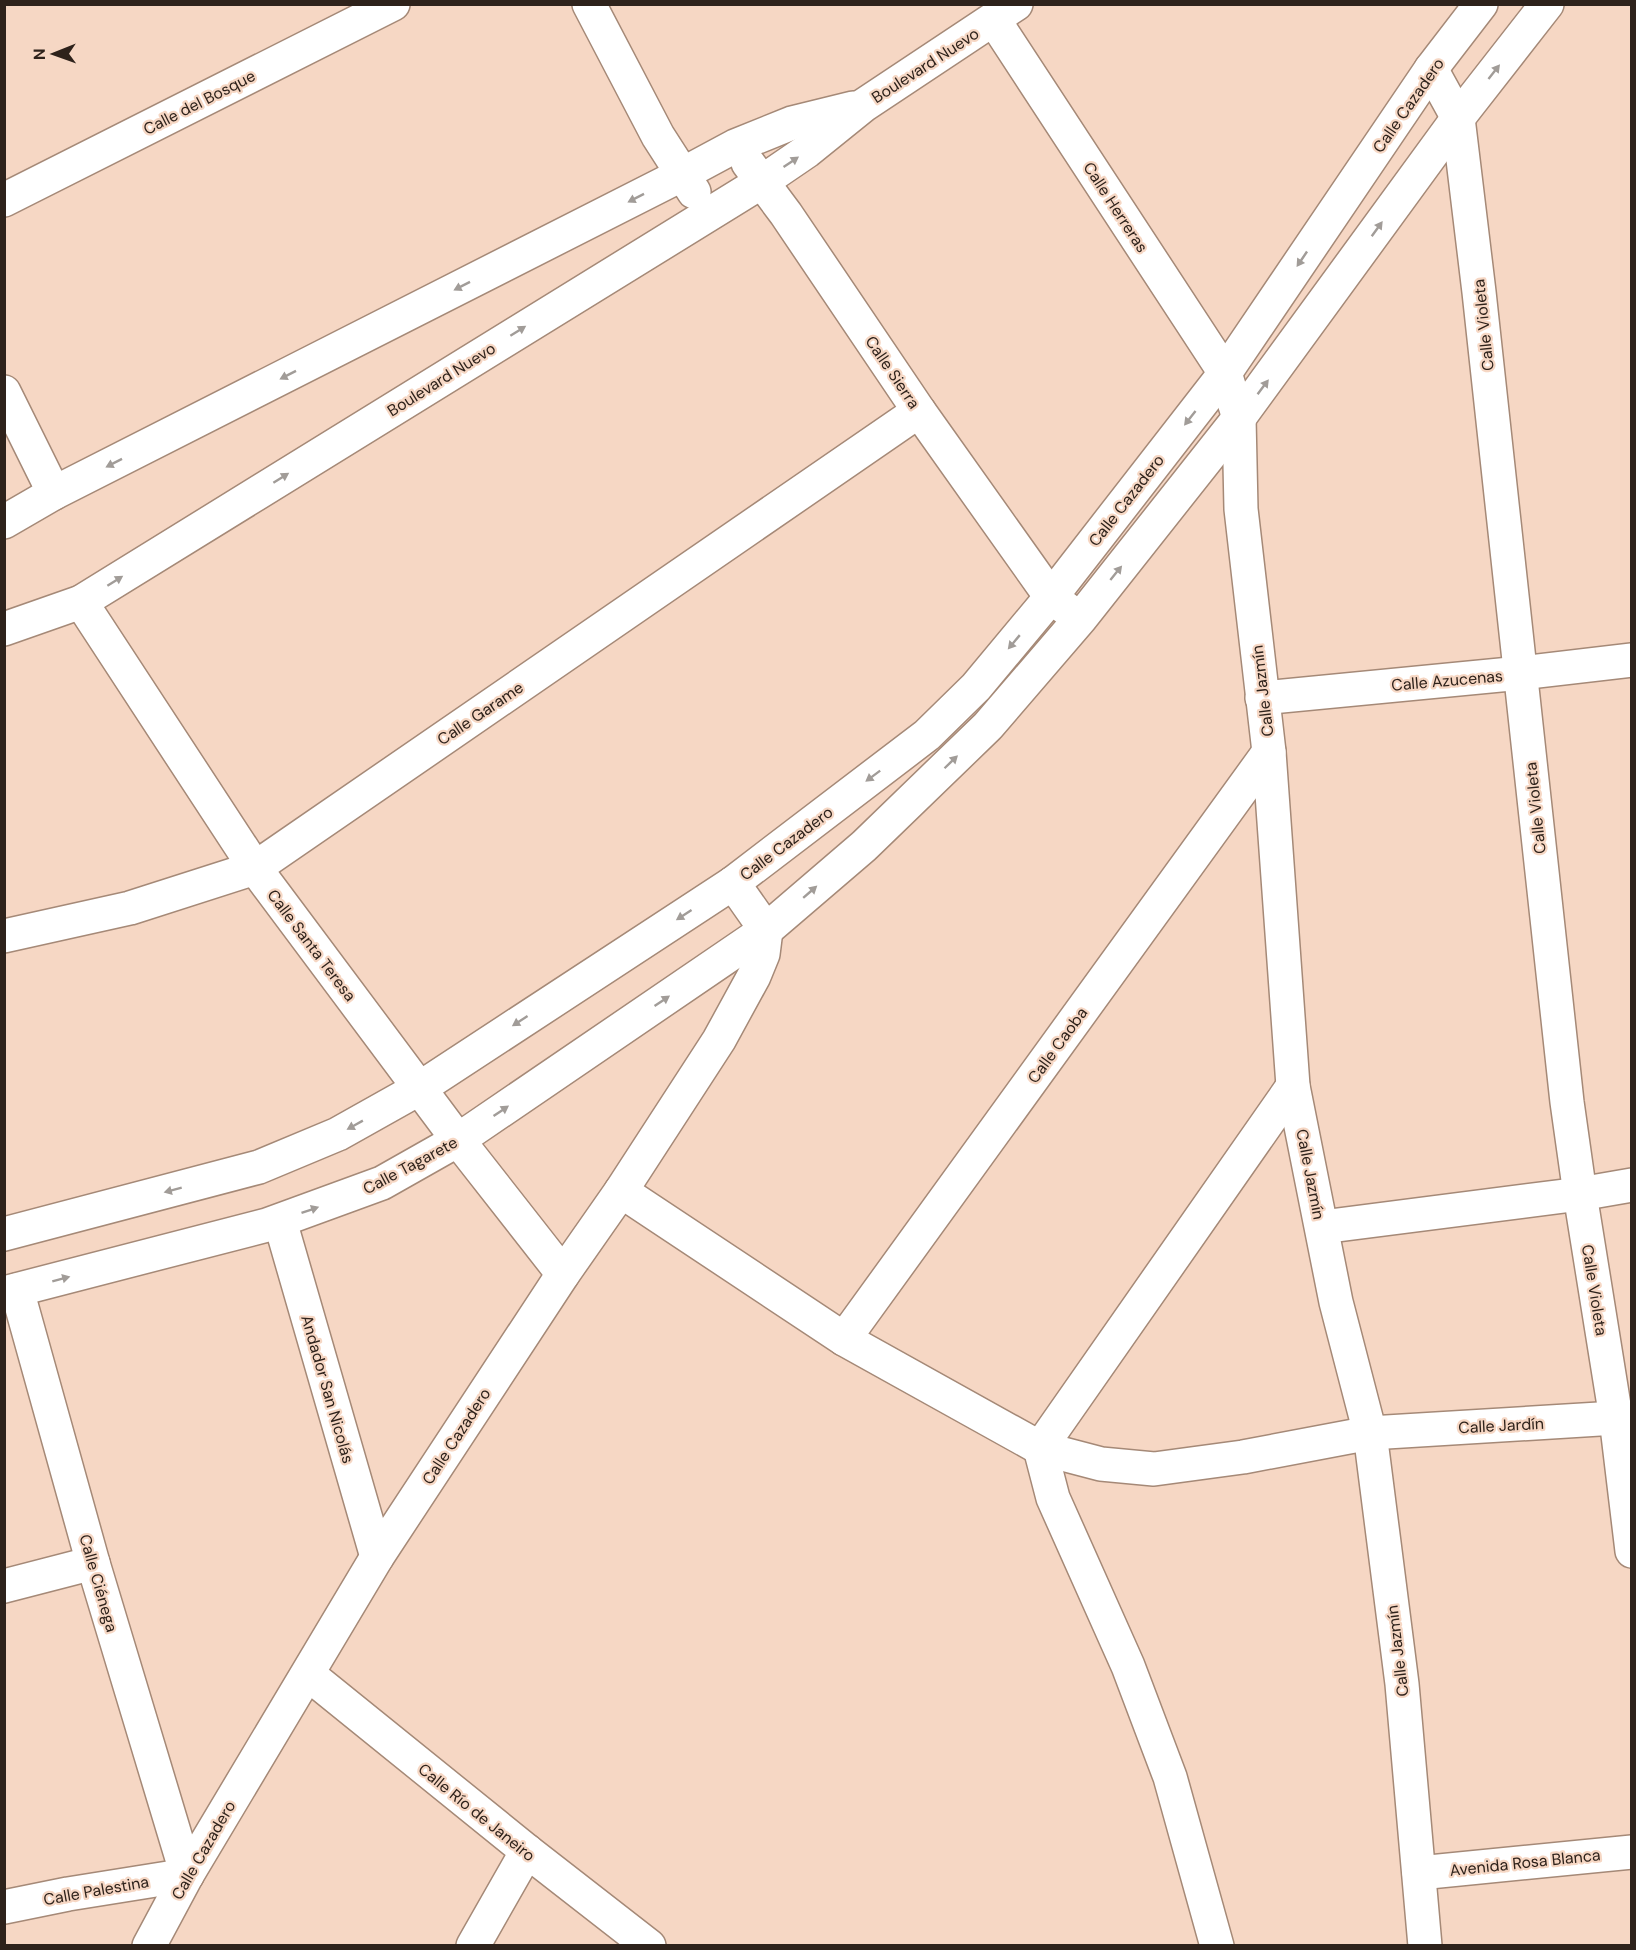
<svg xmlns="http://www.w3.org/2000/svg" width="1636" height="1950" font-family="'DM Sans',sans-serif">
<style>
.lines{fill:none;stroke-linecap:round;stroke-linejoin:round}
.minor-casing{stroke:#a58977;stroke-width:36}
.minor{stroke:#fff;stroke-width:33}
.oneway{fill:#a19c98}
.labels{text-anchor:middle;stroke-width:4.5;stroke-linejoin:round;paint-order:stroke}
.street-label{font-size:16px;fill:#2e221b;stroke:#f6d7c4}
</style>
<rect width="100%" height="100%" fill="#f6d7c4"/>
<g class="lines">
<g class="minor-casing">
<g id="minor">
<path d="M589,4L658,136L694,192"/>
<path d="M994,20L1225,373L1239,418L1241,509L1269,752L1293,1086L1336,1302L1370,1433L1402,1684L1425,1946"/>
<path d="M1431,69L1458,118L1479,292L1567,1102L1580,1194L1616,1418L1632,1551"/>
<path d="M748,163L786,214L919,411L1051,597L1068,610"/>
<path d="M4,200L393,4"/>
<path d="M4,392L54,493"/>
<path d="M4,522L54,493L681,175L735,146L792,123L853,108"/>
<path d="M81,602L255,868L458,1140L563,1274"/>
<path d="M4,629L81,602L763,181L807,151L864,105L1016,4"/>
<path d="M1262,698L1521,673L1632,660"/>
<path d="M4,936L130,908L255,868L919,411"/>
<path d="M621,1191L844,1339L1040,1448L1101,1464L1154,1469L1243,1457L1370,1433L1632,1417"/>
<path d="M280,1221L377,1557"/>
<path d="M1322,1227L1580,1194L1632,1185"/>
<path d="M4,1234L259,1167L338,1134L420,1088L733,883L927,735L976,687L1051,597L1225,373L1431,69L1481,4"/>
<path d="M17,1290L93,1563L187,1875"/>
<path d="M4,1293L267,1225L382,1183L458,1140L766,930L864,846L988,726L1080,619L1239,418L1458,118L1547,4"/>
<path d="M844,1339L1269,752"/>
<path d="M4,1586L93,1563"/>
<path d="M308,1674L527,1851L649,1946"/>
<path d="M1419,1873L1632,1852"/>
<path d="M4,1907L68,1894L187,1875"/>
<path d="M149,1946L187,1875L377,1557L563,1274L621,1191L719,1040L754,976L763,954L766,930L733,883"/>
<path d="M473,1946L527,1851"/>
<path d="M1217,1946L1170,1777L1128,1666L1053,1498L1040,1448L1293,1086"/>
</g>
</g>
<use href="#minor" class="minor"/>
</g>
<defs><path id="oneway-solid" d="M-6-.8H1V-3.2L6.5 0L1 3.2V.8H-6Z" transform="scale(1.5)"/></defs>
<g class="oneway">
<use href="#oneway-solid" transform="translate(1494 72) rotate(-52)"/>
<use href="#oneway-solid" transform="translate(791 162) rotate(-34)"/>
<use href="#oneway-solid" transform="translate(636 198) rotate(153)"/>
<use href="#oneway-solid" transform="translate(1377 229) rotate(-54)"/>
<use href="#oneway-solid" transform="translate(1302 259) rotate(124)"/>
<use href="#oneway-solid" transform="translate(462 286) rotate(153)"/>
<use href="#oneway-solid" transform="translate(518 331) rotate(-32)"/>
<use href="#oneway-solid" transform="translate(288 375) rotate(153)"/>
<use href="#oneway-solid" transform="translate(1263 387) rotate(-53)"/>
<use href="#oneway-solid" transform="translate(1190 418) rotate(128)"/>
<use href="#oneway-solid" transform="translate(114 463) rotate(153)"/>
<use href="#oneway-solid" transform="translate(281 478) rotate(-32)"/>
<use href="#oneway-solid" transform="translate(1116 573) rotate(-51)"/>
<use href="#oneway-solid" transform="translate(115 581) rotate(-32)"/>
<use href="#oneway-solid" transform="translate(1014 642) rotate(130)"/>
<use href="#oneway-solid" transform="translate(951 762) rotate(-44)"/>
<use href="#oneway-solid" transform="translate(873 776) rotate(143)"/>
<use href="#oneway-solid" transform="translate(810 892) rotate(-41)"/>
<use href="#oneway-solid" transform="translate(684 915) rotate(147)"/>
<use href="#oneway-solid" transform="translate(662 1001) rotate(-34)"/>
<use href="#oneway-solid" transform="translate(520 1021) rotate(147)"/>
<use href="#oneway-solid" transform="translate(501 1111) rotate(-34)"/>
<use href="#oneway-solid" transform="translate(355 1125) rotate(151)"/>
<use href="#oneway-solid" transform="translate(173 1190) rotate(165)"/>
<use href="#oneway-solid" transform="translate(310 1210) rotate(-19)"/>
<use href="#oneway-solid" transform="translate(61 1279) rotate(-15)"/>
</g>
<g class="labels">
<g class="street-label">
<text transform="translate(925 65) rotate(-33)" y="6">Boulevard Nuevo</text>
<text transform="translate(199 102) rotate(-27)" y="6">Calle del Bosque</text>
<text transform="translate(1408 105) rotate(-55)" y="6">Calle Cazadero</text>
<text transform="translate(1116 207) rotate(57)" y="6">Calle Herreras</text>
<text transform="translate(1483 325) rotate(-96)" y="6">Calle Violeta</text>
<text transform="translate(893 372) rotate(56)" y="6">Calle Sierra</text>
<text transform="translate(441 379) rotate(-32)" y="6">Boulevard Nuevo</text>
<text transform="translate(1126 500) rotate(-52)" y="6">Calle Cazadero</text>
<text transform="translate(1447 680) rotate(-5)" y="6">Calle Azucenas</text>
<text transform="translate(1262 691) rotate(-97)" y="6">Calle Jazmín</text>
<text transform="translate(480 713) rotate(-34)" y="6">Calle Garame</text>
<text transform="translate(1535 808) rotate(-96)" y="6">Calle Violeta</text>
<text transform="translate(786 843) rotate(-37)" y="6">Calle Cazadero</text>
<text transform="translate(312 945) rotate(53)" y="6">Calle Santa Teresa</text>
<text transform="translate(1057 1045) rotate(-54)" y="6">Calle Caoba</text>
<text transform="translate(410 1165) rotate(-28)" y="6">Calle Tagarete</text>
<text transform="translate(1311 1174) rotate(79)" y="6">Calle Jazmín</text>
<text transform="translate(1595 1290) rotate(81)" y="6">Calle Violeta</text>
<text transform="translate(328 1389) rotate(74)" y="6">Andador San Nicolás</text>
<text transform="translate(1501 1425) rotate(-3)" y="6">Calle Jardín</text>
<text transform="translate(456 1436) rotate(-57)" y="6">Calle Cazadero</text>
<text transform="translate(99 1583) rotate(74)" y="6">Calle Ciénega</text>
<text transform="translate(1397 1651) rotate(-97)" y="6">Calle Jazmín</text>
<text transform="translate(477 1812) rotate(39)" y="6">Calle Río de Janeiro</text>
<text transform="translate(203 1850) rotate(-60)" y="6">Calle Cazadero</text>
<text transform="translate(1525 1862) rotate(-6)" y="6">Avenida Rosa Blanca</text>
<text transform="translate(96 1890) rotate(-10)" y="6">Calle Palestina</text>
</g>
</g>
<rect width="1636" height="1950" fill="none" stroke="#2e221b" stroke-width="12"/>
<g transform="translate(54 54) rotate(269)" stroke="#f6d7c4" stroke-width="4.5" paint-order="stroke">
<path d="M0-4.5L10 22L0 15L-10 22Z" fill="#2e221b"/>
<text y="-9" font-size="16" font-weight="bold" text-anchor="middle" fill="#2e221b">N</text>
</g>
</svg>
